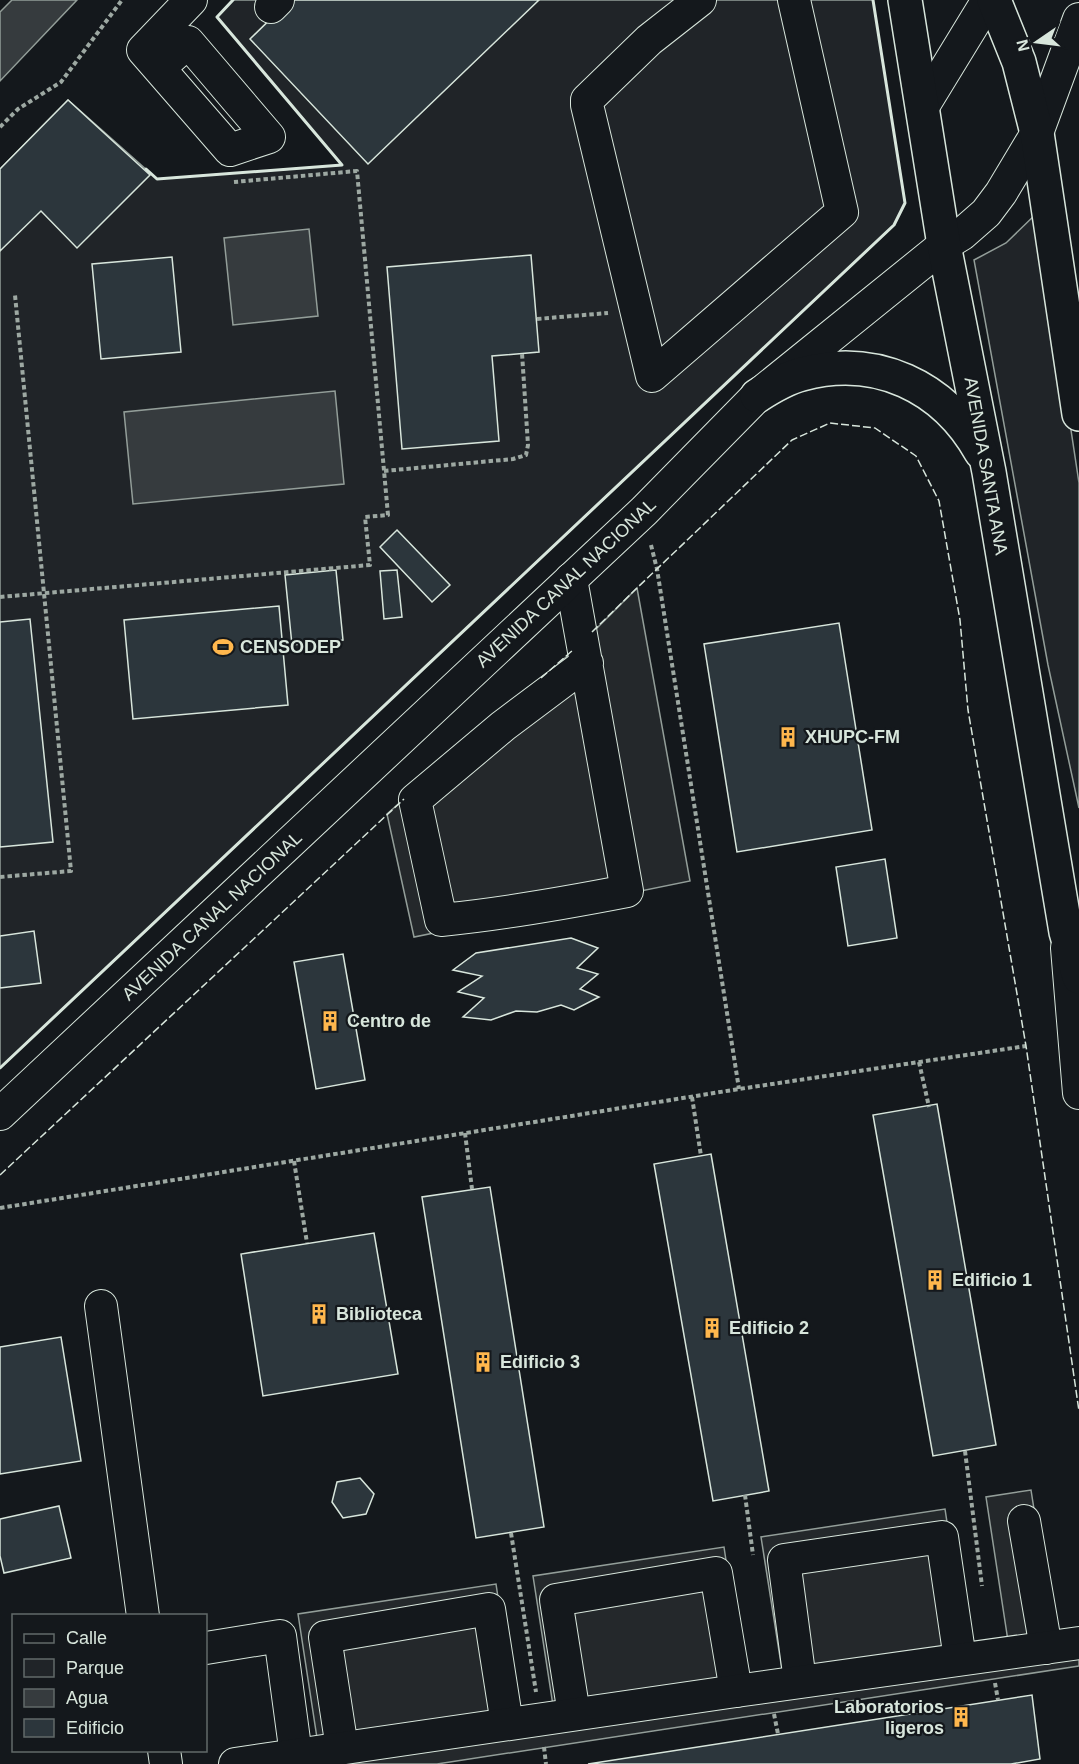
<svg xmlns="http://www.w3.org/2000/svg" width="1079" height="1764" font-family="Arial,sans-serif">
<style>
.green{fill:#202428;stroke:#939e99;stroke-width:1.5}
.parking{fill:#24282b;stroke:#939e99;stroke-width:1.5}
.water{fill:#363b3e;stroke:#939e99;stroke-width:1.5}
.building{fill:#2c363c;stroke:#d8e6dc;stroke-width:1.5}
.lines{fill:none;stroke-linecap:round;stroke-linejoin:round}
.minor-casing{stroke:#d8e6dc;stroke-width:34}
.major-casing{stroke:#d8e6dc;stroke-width:36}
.path{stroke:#9da8a2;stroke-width:4;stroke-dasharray:4.5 3;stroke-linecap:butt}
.minor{stroke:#14181c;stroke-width:32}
.major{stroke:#14181c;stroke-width:33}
.fence{stroke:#d8e6dc;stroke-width:1.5;stroke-dasharray:8 3;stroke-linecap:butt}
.wall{stroke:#d8e6dc;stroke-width:3}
.labels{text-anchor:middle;stroke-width:4.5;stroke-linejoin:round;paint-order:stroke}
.street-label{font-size:18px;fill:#d8e6dc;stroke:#14181c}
.poi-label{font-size:18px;font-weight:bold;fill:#d8e6dc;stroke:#14181c;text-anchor:start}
</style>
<rect width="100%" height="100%" fill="#14181c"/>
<g class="green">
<path d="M233,0H873L905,203L894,225L0,1068V169L68,100L157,179L342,165L217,17Z"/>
<path d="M1038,212L1079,483V808L1048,665L974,260L1006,243Z"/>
</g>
<g class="parking">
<path d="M637,588L690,881L414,937L387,814L582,643Z"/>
<path d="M1031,1490L1054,1637L1079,1633V1666L437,1764H321L298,1614L496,1584L518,1731L556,1725L533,1576L724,1547L746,1695L785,1689L761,1537L945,1509L966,1647L1008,1641L986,1497Z"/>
</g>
<g class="water">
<path d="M12,0H77L0,81V12Z"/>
<path d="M309,229L318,316L233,325L224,238Z"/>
<path d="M335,391L344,484L133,504L124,412Z"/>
</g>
<g class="building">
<path d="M290,0H539L368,164L250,39Z"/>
<path d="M68,100L150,175L77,248L41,211L0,251V169Z"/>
<path d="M531,255L539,352L492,356L499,441L402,449L387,267Z"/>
<path d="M172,257L181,352L101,359L92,264Z"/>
<path d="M397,530L450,585L432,602L380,547Z"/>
<path d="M336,570L343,640L292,645L285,575Z"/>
<path d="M397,570L402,617L384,619L380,571Z"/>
<path d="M279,606L288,705L133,719L124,620Z"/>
<path d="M30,619L53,842L0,847V622Z"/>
<path d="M839,623L872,830L737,852L704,644Z"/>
<path d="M885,859L897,938L848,946L836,867Z"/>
<path d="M34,931L41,983L0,988V936Z"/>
<path d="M571,938L598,948L577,968L598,974L580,989L599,997L574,1010L561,1005L537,1012L516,1011L491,1020L463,1017L484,998L458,992L482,976L453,970L476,953Z"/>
<path d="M343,954L365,1080L316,1089L294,962Z"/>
<path d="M937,1104L996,1445L933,1456L873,1115Z"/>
<path d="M711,1154L769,1491L713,1501L654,1164Z"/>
<path d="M490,1187L544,1527L476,1538L422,1197Z"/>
<path d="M374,1233L398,1374L263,1396L241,1254Z"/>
<path d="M61,1337L81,1461L0,1474V1347Z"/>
<path d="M360,1478L374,1494L366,1514L343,1518L332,1502L337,1482Z"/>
<path d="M59,1506L71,1558L4,1573L0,1556V1519Z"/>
<path d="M1032,1695L1040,1759L1011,1764H588Z"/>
</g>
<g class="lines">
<g class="minor-casing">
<g id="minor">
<path d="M700,0L649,40L587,100V105L652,376L842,212L794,0"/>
<path d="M271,7L278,0"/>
<path d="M159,68L188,42L269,137L230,150L143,50L191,0"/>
<path d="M922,108L988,0"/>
<path d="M571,579L627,891C565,903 503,914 441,920L415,800L503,726L587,663"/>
<path d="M1067,948L1079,1093"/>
<path d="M0,1114L644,511L757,396L944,245L962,234L986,213L1001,193L1037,133L1079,19"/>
<path d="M101,1306L143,1616"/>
<path d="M1024,1521L1046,1648"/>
<path d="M206,1648L280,1636L296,1755"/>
<path d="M800,1681L784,1560L942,1537L960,1659"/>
<path d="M574,1714L556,1600L716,1573L736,1691"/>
<path d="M342,1748L325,1637L489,1609L507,1724"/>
<path d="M164,1750L166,1764"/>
<path d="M235,1764L736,1691L1079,1643"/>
</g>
</g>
<g class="major-casing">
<g id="major">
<path d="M905,0L944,245L989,472L1066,932L1079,977"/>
<path d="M994,0L1019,62L1037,133L1079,414"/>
<path d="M757,396C771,387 786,378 802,374C876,354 944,386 981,452"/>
</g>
</g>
<g class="path">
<path d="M0,127L18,109L61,82L122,0"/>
<path d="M537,319L608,313"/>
<path d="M384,471L513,459L526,455L528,445L522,353"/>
<path d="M651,545L657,569L739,1089"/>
<path d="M0,597L370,565L365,517L388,515L357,171L234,182"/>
<path d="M0,877L71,871L15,295"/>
<path d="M919,1062L929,1107"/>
<path d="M692,1097L701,1156"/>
<path d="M465,1133L472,1189"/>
<path d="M294,1161L307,1243"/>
<path d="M0,1208L739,1089L1026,1046"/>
<path d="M965,1451L982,1586"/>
<path d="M745,1495L753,1555"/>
<path d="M511,1533L536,1692"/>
<path d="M995,1683L998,1700"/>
<path d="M774,1714L778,1734"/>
<path d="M544,1747L546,1764"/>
</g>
<use href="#minor" class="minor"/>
<use href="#major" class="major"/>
<g class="fence">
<path d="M592,632L637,588L792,440L830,423L875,428L916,456L939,501L960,620L968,710L1026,1046L1079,1411"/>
<path d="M541,678L573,650"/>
<path d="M0,1175L404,799"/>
</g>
<g class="wall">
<path d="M146,169L157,179L342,165L217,17L233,0"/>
<path d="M0,1068L894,225L905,203L873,0"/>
</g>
</g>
<defs>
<g id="stadium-bare" transform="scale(1.62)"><path d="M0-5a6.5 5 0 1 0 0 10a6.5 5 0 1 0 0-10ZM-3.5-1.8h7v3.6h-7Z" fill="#ffb74d" stroke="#14181c" stroke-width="2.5" paint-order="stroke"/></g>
<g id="building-bare" transform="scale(1.62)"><path d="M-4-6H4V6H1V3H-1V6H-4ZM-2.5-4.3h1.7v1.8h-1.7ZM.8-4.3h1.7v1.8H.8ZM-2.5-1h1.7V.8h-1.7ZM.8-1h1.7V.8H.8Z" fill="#ffb74d" stroke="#14181c" stroke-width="2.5" paint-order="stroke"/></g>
</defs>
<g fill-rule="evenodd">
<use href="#stadium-bare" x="223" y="647"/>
<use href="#building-bare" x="788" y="737"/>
<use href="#building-bare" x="330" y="1021"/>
<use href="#building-bare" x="935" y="1280"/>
<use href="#building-bare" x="319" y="1314"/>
<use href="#building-bare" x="712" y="1328"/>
<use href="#building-bare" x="483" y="1362"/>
<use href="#building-bare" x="961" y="1717"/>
</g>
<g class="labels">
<g class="street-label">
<text transform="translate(986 466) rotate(80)" y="6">AVENIDA SANTA ANA</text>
<text transform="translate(566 583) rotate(-43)" y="6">AVENIDA CANAL NACIONAL</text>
<text transform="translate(212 916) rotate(-43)" y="6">AVENIDA CANAL NACIONAL</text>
</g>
<g class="poi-label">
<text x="240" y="653">CENSODEP</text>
<text x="805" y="743">XHUPC-FM</text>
<text x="347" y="1027">Centro de</text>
<text x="952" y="1286">Edificio 1</text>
<text x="336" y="1320">Biblioteca</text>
<text x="729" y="1334">Edificio 2</text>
<text x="500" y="1368">Edificio 3</text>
<text x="944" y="1713" text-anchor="end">Laboratorios<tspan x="944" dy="21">ligeros</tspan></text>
</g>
</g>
<rect x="12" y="1614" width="195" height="138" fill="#14181c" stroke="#626a69" stroke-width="1.5"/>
<rect x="24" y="1634" width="30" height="9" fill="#14181c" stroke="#626a69" stroke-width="1.5"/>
<text x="66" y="1644" font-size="18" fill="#d8e6dc">Calle</text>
<rect x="24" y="1659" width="30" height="18" fill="#202428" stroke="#626a69" stroke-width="1.5"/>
<text x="66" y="1674" font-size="18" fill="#d8e6dc">Parque</text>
<rect x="24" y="1689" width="30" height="18" fill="#363b3e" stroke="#626a69" stroke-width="1.5"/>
<text x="66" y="1704" font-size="18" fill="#d8e6dc">Agua</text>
<rect x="24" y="1719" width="30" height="18" fill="#2c363c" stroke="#626a69" stroke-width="1.5"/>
<text x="66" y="1734" font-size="18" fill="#d8e6dc">Edificio</text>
<g transform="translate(1037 42) rotate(256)" stroke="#14181c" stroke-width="4.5" paint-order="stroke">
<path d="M0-4.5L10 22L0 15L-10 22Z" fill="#d8e6dc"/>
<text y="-9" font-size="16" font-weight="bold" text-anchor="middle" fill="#d8e6dc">N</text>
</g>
</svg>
